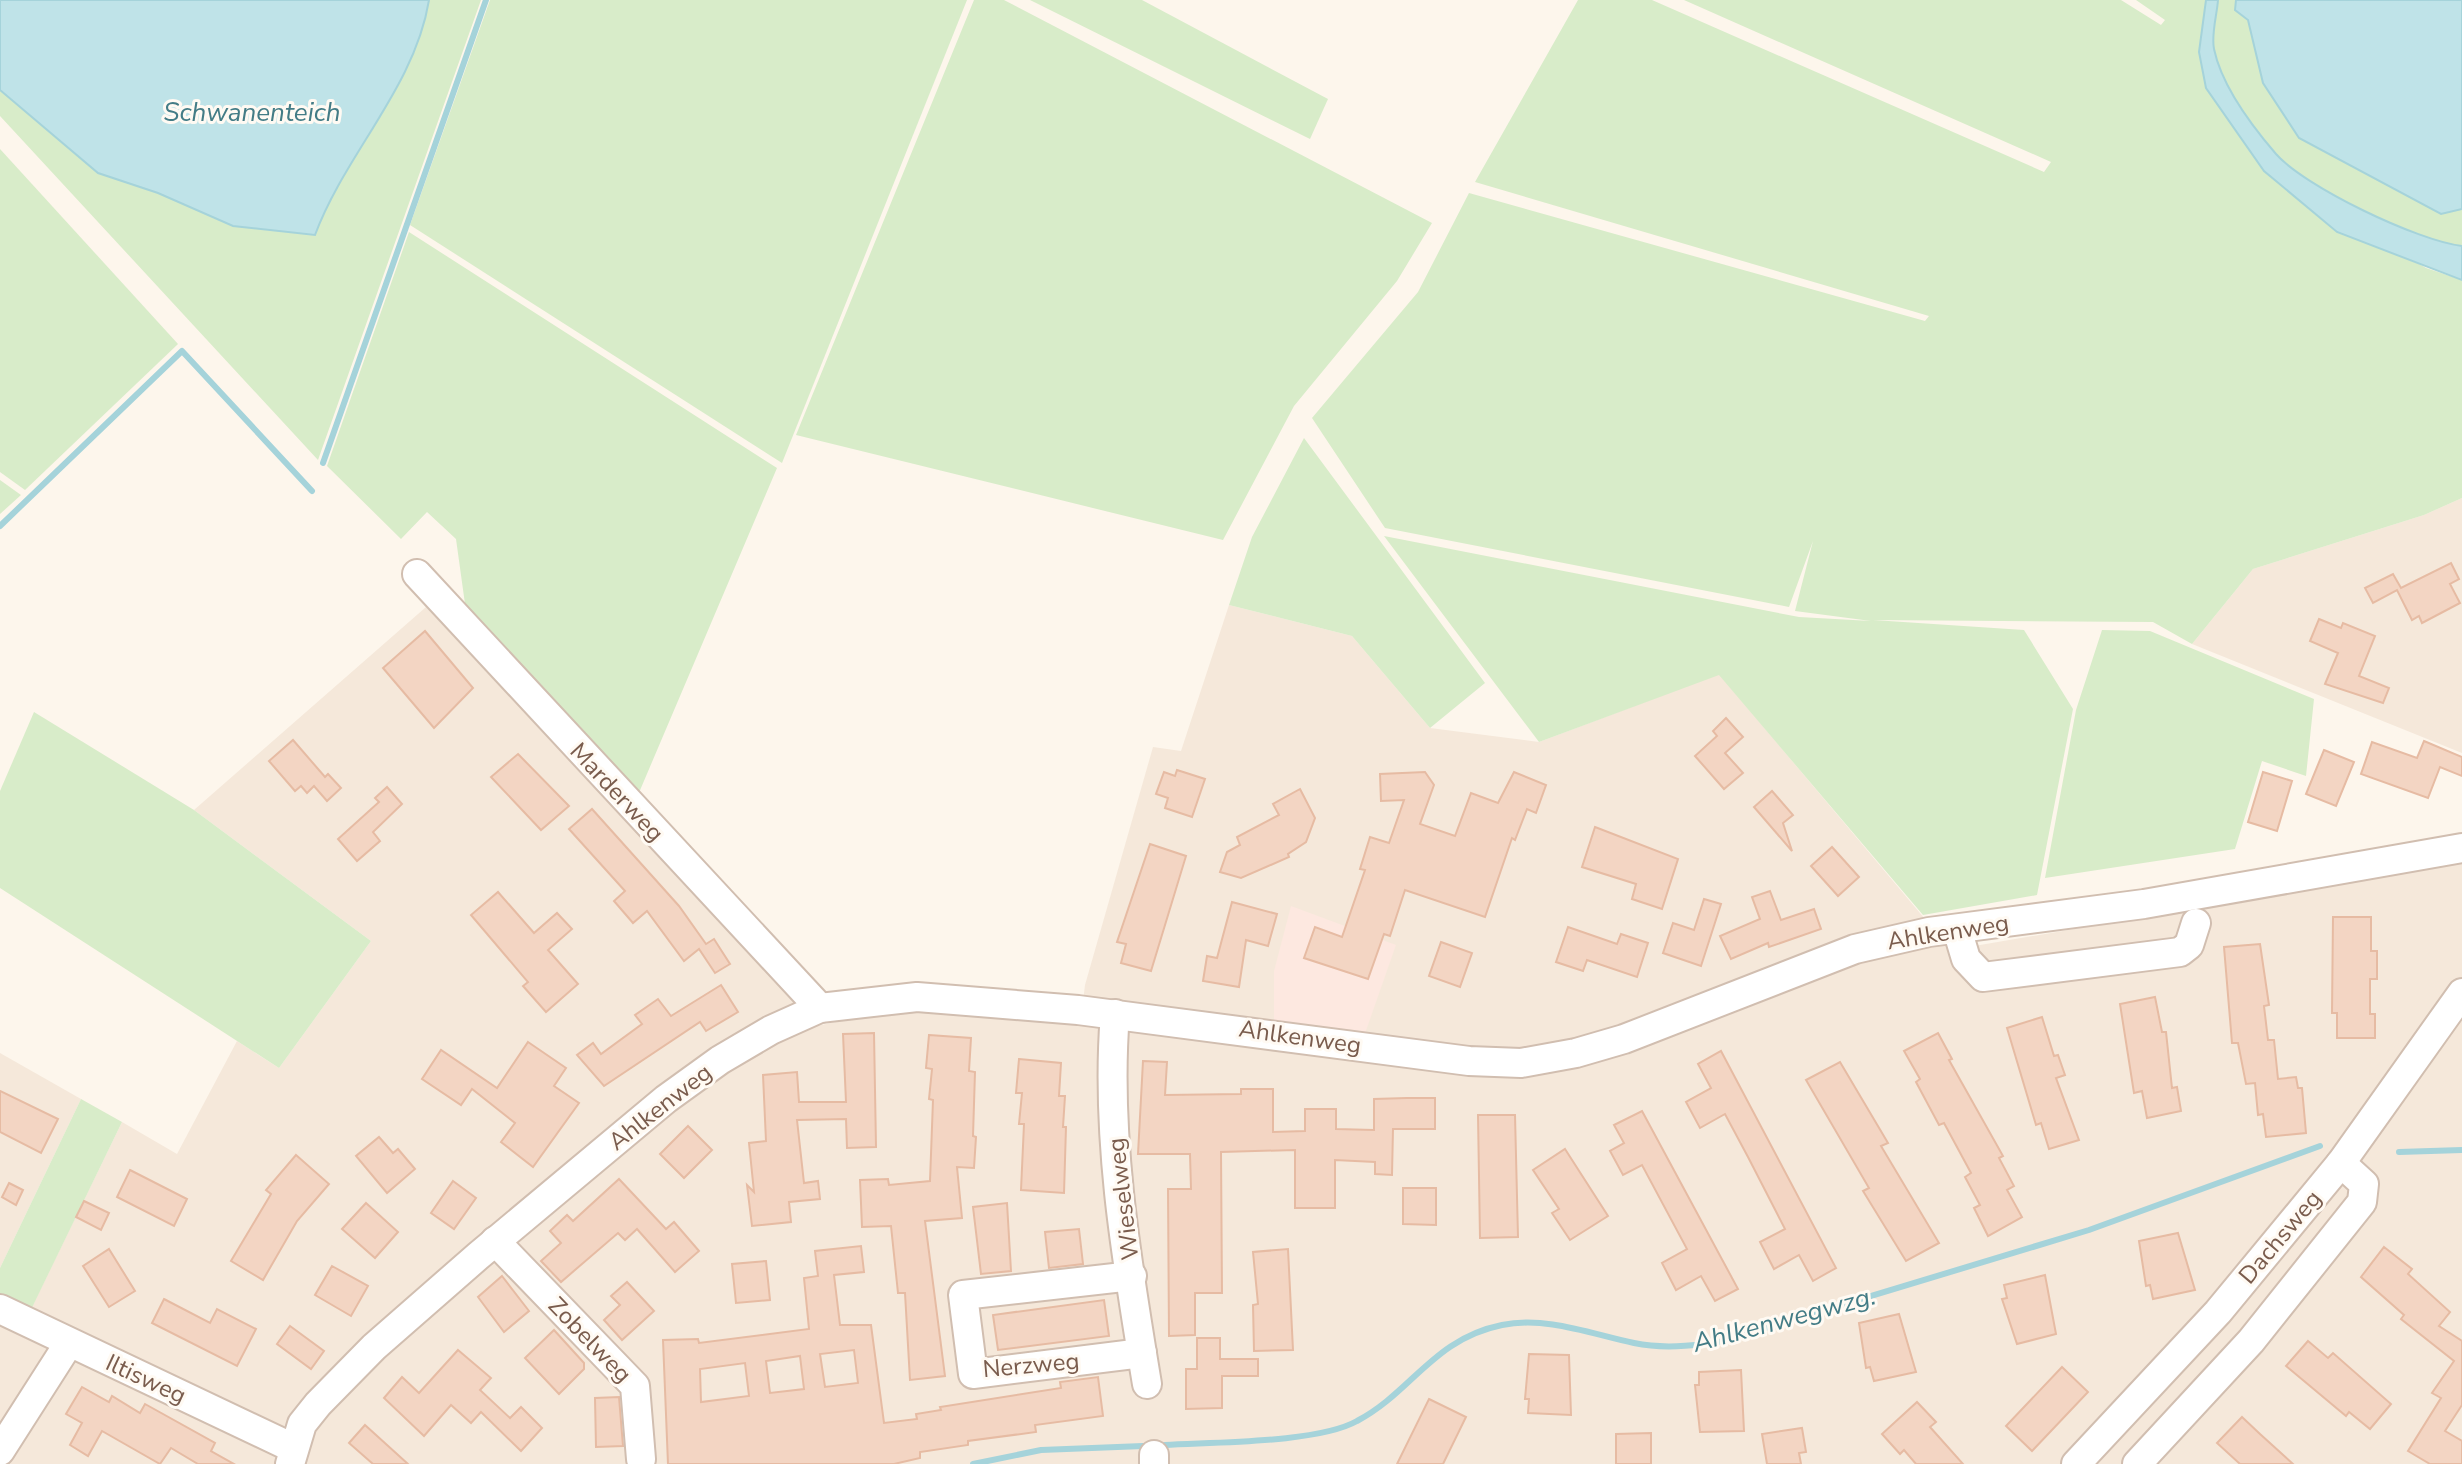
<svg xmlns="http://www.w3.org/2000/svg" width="2462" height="1464" font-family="'Nunito Sans',sans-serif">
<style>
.residential{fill:#f5e8da}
.commercial{fill:#fde8e0}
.green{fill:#d8ecc9}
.water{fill:#bfe3e8;stroke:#a5d3da;stroke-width:2}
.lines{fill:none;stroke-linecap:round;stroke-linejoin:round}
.stream{stroke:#a5d3da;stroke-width:6}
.building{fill:#f3d5c3;stroke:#e6bba3;stroke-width:2;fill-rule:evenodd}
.minor-casing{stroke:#d1beb0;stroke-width:32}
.minor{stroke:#fff;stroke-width:28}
.labels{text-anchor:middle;stroke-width:6;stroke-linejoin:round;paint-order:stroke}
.street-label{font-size:24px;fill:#7a5c4d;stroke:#fffaf3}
.water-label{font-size:26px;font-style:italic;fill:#437c86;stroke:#fffaf3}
</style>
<rect width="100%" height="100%" fill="#fdf6ec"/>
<g class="residential">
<path d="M2462,498V753L2192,644L2253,569L2424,515Z"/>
<path d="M1229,605L1352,636L1430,728L1539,742L1719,674L1951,950L2185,910L2462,857V1464H0V1309L25,1321L122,1122L177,1154L237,1041L279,1068L371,941L194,810L426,607L817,1026L898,1008L1080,1025L1085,985L1153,747L1181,751Z"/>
<path d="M0,1053L81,1099L0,1268Z"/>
</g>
<path class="commercial" d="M1291,906L1396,945L1361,1045L1274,1033V971Z"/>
<g class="green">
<path d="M429,0H481L318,460L0,116V90L98,173L315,235C346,154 415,87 429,0Z"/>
<path d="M490,0H967L782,463L410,225Z"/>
<path d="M974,0H1004L1432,223L1397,281L1294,406L1223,540L796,435Z"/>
<path d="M1030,0H1142L1328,99L1310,139Z"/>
<path d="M1578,0H1652L2044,172L2051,162L1684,0H2121L2161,25L2165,20L2136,0H2206L2199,52L2264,171L2426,268L2462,280V498L2424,515L2253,569L2192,644L2153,622L1873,620L2024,630L2073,709L2037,895L1923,915L1719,675L1539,742L1384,536L1799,617L1871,621L1795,611L1813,541L1789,607L1385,528L1312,418L1418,292L1469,193L1925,321L1929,316L1475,182Z"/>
<path d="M2218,0H2236L2235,10L2248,20L2263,83L2441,214L2462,209V246C2418,241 2305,187 2276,154C2251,125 2222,87 2214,49C2211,34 2217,15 2218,0Z"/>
<path d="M0,149L178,344L25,490L0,472Z"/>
<path d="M409,232L777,468L638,795L465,604L456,539L427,512L401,539L327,466Z"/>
<path d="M1304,438L1485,683L1430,728L1352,636L1229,605L1252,537Z"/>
<path d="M0,480L21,495L0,514Z"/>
<path d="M2102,630L2150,631L2314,699L2306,776L2262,761L2235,849L2045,878L2076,710Z"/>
<path d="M34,712L194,810L371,941L279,1068L0,888V791Z"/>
<path d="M81,1099L122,1122L25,1322L0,1309V1268Z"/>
</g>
<g class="water">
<path d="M0,0H429C415,87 345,154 315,235L233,226L158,193L98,173L0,90Z"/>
<path d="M2206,0H2218C2217,15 2211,34 2214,49C2222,87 2251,125 2276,154C2305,187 2418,241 2462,246V280L2337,232L2264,171L2206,88L2199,52Z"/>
<path d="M2236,0H2462V209L2441,214L2299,138L2263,83L2248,20L2235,10Z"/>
</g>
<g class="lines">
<g class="stream">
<path d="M323,463L486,0"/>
<path d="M0,526L182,351L312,491"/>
<path d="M2399,1152L2462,1150"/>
<path d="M1165,1445C1214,1442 1318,1443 1357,1421C1412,1392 1433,1339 1502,1325C1547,1316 1591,1334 1634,1343C1663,1349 1690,1346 1719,1342L2089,1230L2320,1146"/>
<path d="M973,1464L1041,1450L1143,1446"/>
</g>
</g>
<g class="building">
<path d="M2451,563L2459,579L2450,584L2460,603L2422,623L2419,616L2412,620L2397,590L2373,603L2365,588L2393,574L2401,588Z"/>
<path d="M2319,619L2341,628L2343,623L2375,636L2359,676L2389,688L2383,703L2325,684L2338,653L2310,641Z"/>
<path d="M425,631L473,688L434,728L383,668Z"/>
<path d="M1726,718L1743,737L1725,753L1743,773L1724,789L1695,756L1717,736L1713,731Z"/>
<path d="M293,740L325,777L328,774L341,788L327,801L314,786L307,793L301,786L295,791L269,761Z"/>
<path d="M2424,741L2462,757V776L2440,767L2428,798L2361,774L2372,742L2417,758Z"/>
<path d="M2324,750L2354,762L2336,806L2306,794Z"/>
<path d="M518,754L569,806L541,830L491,777Z"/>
<path d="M1177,770L1205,779L1192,817L1165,808L1168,798L1156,794L1164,772L1175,776Z"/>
<path d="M1425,772L1434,785L1420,824L1455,836L1471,793L1498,803L1514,772L1546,785L1536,813L1527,809L1515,840L1512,838L1485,917L1405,890L1390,936L1384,934L1368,979L1304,958L1315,927L1342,937L1365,870L1360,869L1370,837L1389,843L1404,800L1381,801L1380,774Z"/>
<path d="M2263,772L2292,781L2277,831L2248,822Z"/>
<path d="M387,787L402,804L373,832L380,841L357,861L338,839L379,802L375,798Z"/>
<path d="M1300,789L1315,818L1306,842L1288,854L1289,857L1241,878L1220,872L1227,852L1240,845L1237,837L1279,815L1273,804Z"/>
<path d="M1772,791L1793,815L1783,823L1792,851L1754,807Z"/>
<path d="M592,809L679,906L706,944L714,939L730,964L715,973L699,949L684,961L647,911L633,923L614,901L625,891L569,829Z"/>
<path d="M1595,827L1678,859L1662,909L1632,899L1636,884L1582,867Z"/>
<path d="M1150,844L1186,856L1151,971L1121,963L1126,944L1117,942Z"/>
<path d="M1832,847L1859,877L1838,896L1811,866Z"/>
<path d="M1770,891L1781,920L1814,909L1821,929L1769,947L1768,943L1731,959L1720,936L1760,919L1752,897Z"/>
<path d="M498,892L534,933L557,913L572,929L548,950L578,984L546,1012L523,986L528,982L471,915Z"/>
<path d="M1704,899L1721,904L1701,966L1663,953L1673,923L1694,930Z"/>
<path d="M1232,902L1277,914L1268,946L1246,940L1239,987L1203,981L1207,956L1217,958Z"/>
<path d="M2333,917H2371V951H2377V979H2370V1014H2375V1038H2337V1013H2332Z"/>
<path d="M1568,927L1617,944L1621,934L1648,943L1637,977L1587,960L1583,971L1556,962Z"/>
<path d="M1441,942L1472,953L1460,987L1429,976Z"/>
<path d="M2260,944L2269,1005L2264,1006L2268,1040H2274L2278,1079L2296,1077L2298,1088H2302L2306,1133L2266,1137L2263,1114L2258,1115L2255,1083L2246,1084L2238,1043H2232L2224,947Z"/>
<path d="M721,985L738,1012L706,1031L700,1022L604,1086L577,1055L593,1043L601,1054L642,1024L635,1015L658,999L671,1016Z"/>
<path d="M2155,997L2162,1032H2166L2172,1088L2177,1087L2181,1111L2147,1118L2142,1091L2134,1093L2120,1004Z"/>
<path d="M2042,1017L2054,1056L2058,1055L2065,1075L2056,1078L2079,1140L2049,1149L2041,1123L2036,1125L2007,1028Z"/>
<path d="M874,1033L876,1147L847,1148L846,1119L797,1120L804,1183L818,1181L820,1199L789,1202L791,1222L752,1226L747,1185L754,1192L749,1143L766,1141L763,1075L797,1072L799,1102H846L843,1034Z"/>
<path d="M1938,1033L1952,1059L1949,1060L2003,1156L1999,1158L2014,1186L2007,1190L2022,1217L1988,1236L1974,1208L1980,1205L1965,1177L1971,1173L1944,1123L1939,1125L1916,1082L1920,1079L1904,1051Z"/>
<path d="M929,1035L971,1038L969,1071L975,1072L973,1136L976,1137L974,1168L957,1167L962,1218L925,1221L945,1376L910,1380L905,1293H898L891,1226L862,1227L860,1180L888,1179L889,1185L930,1181L933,1100L929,1099L932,1069L926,1068Z"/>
<path d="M528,1042L566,1068L554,1086L579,1103L533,1167L501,1142L515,1123L472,1089L461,1105L422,1079L441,1050L497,1088Z"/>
<path d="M1721,1051L1836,1268L1813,1281L1799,1255L1774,1269L1760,1242L1785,1229L1748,1157L1725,1114L1700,1128L1686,1102L1711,1088L1698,1064Z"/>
<path d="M1019,1059L1061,1063L1059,1096H1065L1063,1127H1066L1064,1193L1021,1190L1024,1124H1019L1022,1093H1016Z"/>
<path d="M1143,1061L1167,1062L1165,1095L1241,1094V1089H1273V1132L1305,1131V1109H1336V1129L1374,1130V1099L1407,1098H1435V1129H1393L1392,1175L1375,1174V1162L1335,1160V1208H1295V1150L1221,1152L1222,1293H1195V1335L1169,1336L1168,1189H1191L1190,1154H1138Z"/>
<path d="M1840,1062L1888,1143L1881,1146L1939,1243L1906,1261L1863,1191L1869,1188L1806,1080Z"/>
<path d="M0,1091L58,1119L41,1153L0,1132Z"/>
<path d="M1642,1111L1738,1289L1715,1301L1701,1276L1676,1290L1662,1263L1687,1249L1642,1165L1623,1175L1610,1151L1624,1143L1614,1125Z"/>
<path d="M1478,1115H1515L1518,1237L1480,1238Z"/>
<path d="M688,1126L712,1150L684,1178L660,1154Z"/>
<path d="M379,1137L393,1153L398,1149L415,1169L387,1193L356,1156Z"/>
<path d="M1565,1149L1608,1216L1570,1240L1552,1213L1559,1209L1533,1170Z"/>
<path d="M296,1155L329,1184L297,1221L263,1280L231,1261L271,1194L266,1190Z"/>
<path d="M130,1170L187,1199L174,1226L117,1197Z"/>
<path d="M619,1179L666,1229L674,1222L699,1251L675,1272L637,1229L625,1240L618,1233L561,1282L541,1261L561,1243L550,1231L567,1215L573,1221Z"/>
<path d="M453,1181L476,1198L454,1229L431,1213Z"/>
<path d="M9,1183L23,1190L16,1205L2,1197Z"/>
<path d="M1403,1188H1436V1225L1403,1224Z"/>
<path d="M84,1201L109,1213L101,1230L76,1217Z"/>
<path d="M366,1203L398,1232L375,1258L342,1229Z"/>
<path d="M1007,1203L1011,1271L981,1274L973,1207Z"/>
<path d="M1079,1229L1083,1264L1049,1268L1045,1232Z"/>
<path d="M2178,1233L2195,1290L2153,1299L2150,1285L2146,1286L2139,1241Z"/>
<path d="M861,1246L864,1272L834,1275L840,1325H871L884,1423L917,1419L916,1414L941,1410L940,1407L1061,1388L1060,1382L1098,1377L1103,1416L1035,1425L1036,1432L968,1441V1445L920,1452V1458L894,1464H668L663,1340L698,1339L699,1343L809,1329L804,1278L818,1276L815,1251ZM854,1350L858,1383L825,1387L820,1354ZM800,1356L804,1389L770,1393L766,1361ZM745,1363L749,1396L701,1402L700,1369Z"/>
<path d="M2384,1247L2412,1269L2408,1274L2450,1312L2439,1326L2462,1341V1405L2445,1431L2462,1441V1464H2430L2408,1451L2441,1398L2432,1393L2454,1361L2401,1319L2404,1315L2361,1277Z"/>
<path d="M109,1249L135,1291L109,1307L83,1266Z"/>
<path d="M1288,1249L1293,1350L1254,1351L1253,1305L1258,1304L1253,1252Z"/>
<path d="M766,1261L770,1300L736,1303L732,1264Z"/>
<path d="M332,1266L368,1286L351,1316L315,1295Z"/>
<path d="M2045,1275L2056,1334L2017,1344L2002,1299L2007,1298L2004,1285Z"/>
<path d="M502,1276L529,1311L504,1332L478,1297Z"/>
<path d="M627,1282L654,1311L622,1340L604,1320L620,1305L611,1296Z"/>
<path d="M164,1299L210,1323L217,1309L256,1329L237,1366L152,1323Z"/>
<path d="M1104,1300L1109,1336L998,1350L993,1315Z"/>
<path d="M1899,1314L1916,1372L1874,1381L1870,1367L1866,1368L1859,1323Z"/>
<path d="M290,1326L324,1351L311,1369L277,1344Z"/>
<path d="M554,1330L584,1363V1369L559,1394L525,1358Z"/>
<path d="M1197,1338H1220V1359H1258V1376H1222V1408L1186,1409V1369H1197Z"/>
<path d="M2308,1341L2328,1358L2333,1353L2391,1404L2370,1429L2349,1412L2346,1416L2286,1366Z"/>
<path d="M458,1350L491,1378L480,1390L510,1418L521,1407L542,1428L521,1451L481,1412L471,1423L451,1405L424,1436L384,1398L402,1377L419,1393Z"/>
<path d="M1529,1354L1569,1355L1571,1415L1528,1413L1529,1399H1525Z"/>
<path d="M2062,1367L2088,1392L2032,1451L2006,1426Z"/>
<path d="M1741,1370L1744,1431L1700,1432L1695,1385H1699V1372Z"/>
<path d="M82,1387L109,1402L112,1396L140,1413L145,1404L215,1443L211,1451L234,1464H198L171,1448L160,1464L102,1431L88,1456L70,1445L82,1423L66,1414Z"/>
<path d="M619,1397L623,1446L596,1447L595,1398Z"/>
<path d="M1429,1399L1466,1417L1443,1464H1397Z"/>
<path d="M1917,1402L1936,1422L1930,1427L1963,1464H1916L1904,1450L1900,1454L1882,1434Z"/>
<path d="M2242,1417L2260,1434L2293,1464H2240L2217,1443Z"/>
<path d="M365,1425L408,1464H373L349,1443Z"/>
<path d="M1802,1428L1806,1452L1799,1453L1801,1464H1767L1762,1434Z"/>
<path d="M1651,1433V1464H1616V1434Z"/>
</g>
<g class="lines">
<g class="minor-casing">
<g id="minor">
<path d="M417,574L820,1008"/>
<path d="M1957,929L1966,959L1983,977L2180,952L2189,945L2196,923"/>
<path d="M1115,1014C1105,1136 1127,1263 1147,1384"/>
<path d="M495,1241L635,1386L641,1459"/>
<path d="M1132,1276L963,1295L973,1374L1142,1353"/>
<path d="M0,1309L293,1448"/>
<path d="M0,1451L69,1343"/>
<path d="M1154,1455V1464"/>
<path d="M290,1464L302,1424L318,1404L374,1347L478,1256L666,1099L720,1060L771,1030L820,1008L917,997L1078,1010L1469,1061L1521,1063L1576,1053L1624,1039L1855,949L1929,932L2144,904L2462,848"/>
<path d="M2076,1464L2218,1312L2341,1163L2462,993"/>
<path d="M2137,1464L2251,1341L2362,1202L2364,1184L2341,1163"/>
</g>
</g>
<use href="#minor" class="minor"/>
</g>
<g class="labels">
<g class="street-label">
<text transform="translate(617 792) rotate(47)" y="8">Marderweg</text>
<text transform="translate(1948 932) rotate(-9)" y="8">Ahlkenweg</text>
<text transform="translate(1300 1037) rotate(8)" y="8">Ahlkenweg</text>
<text transform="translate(660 1107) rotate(-38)" y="8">Ahlkenweg</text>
<text transform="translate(1123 1199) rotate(-97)" y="8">Wieselweg</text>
<text transform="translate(2280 1237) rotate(-50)" y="8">Dachsweg</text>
<text transform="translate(590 1340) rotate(46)" y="8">Zobelweg</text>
<text transform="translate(1031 1365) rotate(-5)" y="8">Nerzweg</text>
<text transform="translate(146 1379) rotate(25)" y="8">Iltisweg</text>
</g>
<g class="water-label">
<text x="252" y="121">Schwanenteich</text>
<text transform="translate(1784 1319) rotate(-15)" y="9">Ahlkenwegwzg.</text>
</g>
</g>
</svg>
